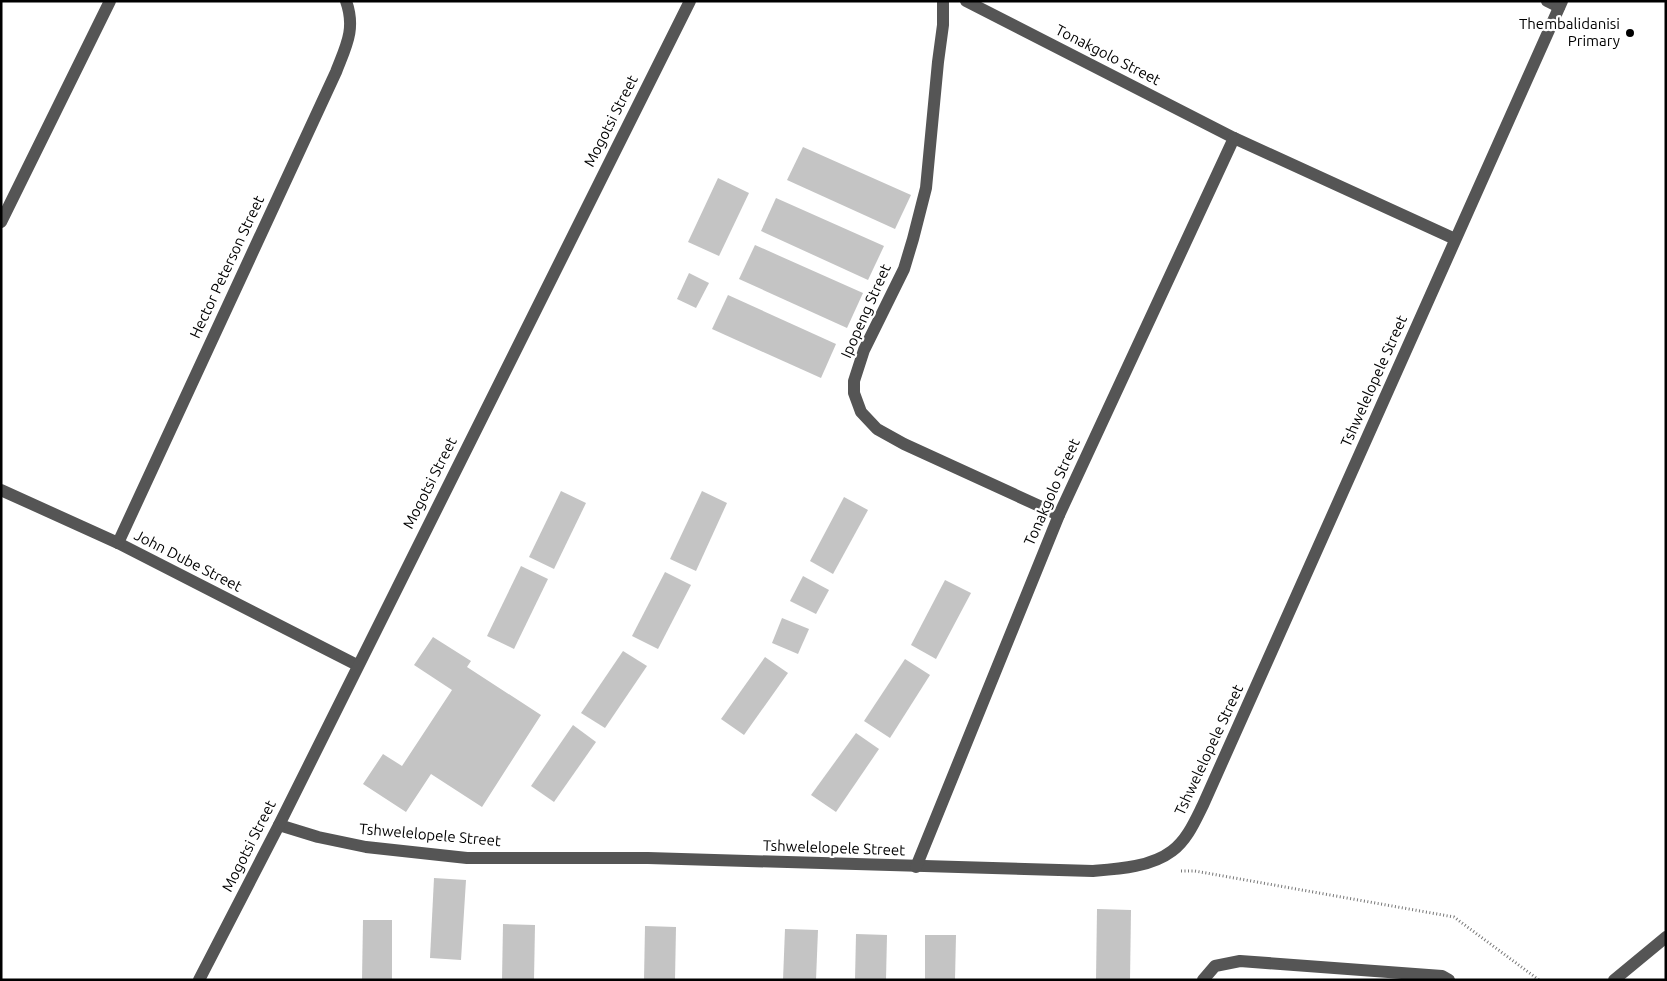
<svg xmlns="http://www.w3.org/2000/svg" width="1667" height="981" font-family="Ubuntu,sans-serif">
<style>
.building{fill:#c4c4c4}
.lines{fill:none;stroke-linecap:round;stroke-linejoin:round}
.path{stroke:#777;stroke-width:3;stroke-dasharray:1 2.5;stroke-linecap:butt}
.minor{stroke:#555;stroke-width:12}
.poi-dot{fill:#000;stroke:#fff;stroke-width:2}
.labels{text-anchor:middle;stroke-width:4.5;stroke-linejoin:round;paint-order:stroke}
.poi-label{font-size:15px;fill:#000;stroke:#fff;text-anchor:end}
.street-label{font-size:15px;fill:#000;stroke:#fff}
</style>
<rect width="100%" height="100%" fill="#fff"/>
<g class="building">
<path d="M803,147L911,195L895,229L787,180Z"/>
<path d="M718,178L749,193L719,256L688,242Z"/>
<path d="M776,198L884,246L868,280L761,231Z"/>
<path d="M755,245L863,293L847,328L739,279Z"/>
<path d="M689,273L709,283L696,308L677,299Z"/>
<path d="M728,295L836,344L821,378L712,329Z"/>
<path d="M561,491L586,503L554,569L529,557Z"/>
<path d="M702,491L727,503L696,571L670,559Z"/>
<path d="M844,497L868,510L833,574L810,561Z"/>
<path d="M521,566L548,579L514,649L487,636Z"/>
<path d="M665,572L691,585L658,649L632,636Z"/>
<path d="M803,576L829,590L816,614L790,601Z"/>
<path d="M945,580L971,593L936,659L911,645Z"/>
<path d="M782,618L809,629L798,654L772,643Z"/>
<path d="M433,637L471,661L467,667L541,715L482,807L431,774L406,812L363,784L383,754L402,766L452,690L414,665Z"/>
<path d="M623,651L647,666L605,728L581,713Z"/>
<path d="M765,657L788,673L744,735L721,719Z"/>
<path d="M905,659L930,675L890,738L864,721Z"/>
<path d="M573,725L596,742L554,802L531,786Z"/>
<path d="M856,733L879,749L836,812L811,795Z"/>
<path d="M434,878L466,880L461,960L430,958Z"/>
<path d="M1097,909L1131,910L1130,980H1096Z"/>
<path d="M363,920H392V980H362Z"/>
<path d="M503,924L535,925L534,980H502Z"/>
<path d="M645,926L676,927L675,980H644Z"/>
<path d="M785,929L818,930L816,980H783Z"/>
<path d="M856,934L887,935L886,980H855Z"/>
<path d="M925,935H956L955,980H925Z"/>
</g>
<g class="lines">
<path class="path" d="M1181,871H1195L1454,917L1539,980"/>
<g class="minor">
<path d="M943,1V25L938,62L926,188L913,239L904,269L864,350L854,381V393L861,412L877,429L904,444L1059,515"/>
<path d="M966,1L1234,138L1455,239"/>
<path d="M1547,1L1559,7"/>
<path d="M1,222L110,1"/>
<path d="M1,490L118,543L357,665"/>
<path d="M118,543L336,72C346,46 356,29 346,1"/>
<path d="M279,825L318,837L366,847L467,858H648L1093,871C1119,869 1151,867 1172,851C1187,840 1195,821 1203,805L1562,1"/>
<path d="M916,867L1059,515L1234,138"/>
<path d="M199,980L279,825L690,1"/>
<path d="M1203,980L1215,966L1240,961L1442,976L1449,980"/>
<path d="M1614,980L1666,937"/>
</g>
</g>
<circle class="poi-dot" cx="1630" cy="33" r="5"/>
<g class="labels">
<g class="poi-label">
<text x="1620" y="29">Thembalidanisi<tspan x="1620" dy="17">Primary</tspan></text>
</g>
<g class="street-label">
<text transform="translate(1108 55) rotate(27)" y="5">Tonakgolo Street</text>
<text transform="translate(611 121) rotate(-63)" y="5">Mogotsi Street</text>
<text transform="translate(227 267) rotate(-65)" y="5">Hector Peterson Street</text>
<text transform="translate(866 311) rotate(-66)" y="5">Ipopeng Street</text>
<text transform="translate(1374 381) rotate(-66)" y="5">Tshwelelopele Street</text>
<text transform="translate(430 483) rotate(-63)" y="5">Mogotsi Street</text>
<text transform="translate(1052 492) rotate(-66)" y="5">Tonakgolo Street</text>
<text transform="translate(188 561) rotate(27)" y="5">John Dube Street</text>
<text transform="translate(1209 750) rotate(-65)" y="5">Tshwelelopele Street</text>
<text transform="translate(430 835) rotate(5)" y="5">Tshwelelopele Street</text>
<text transform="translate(249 846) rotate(-63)" y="5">Mogotsi Street</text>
<text transform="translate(834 848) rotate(2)" y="5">Tshwelelopele Street</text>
</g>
</g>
<rect width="1667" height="981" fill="none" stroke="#000000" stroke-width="5"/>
</svg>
